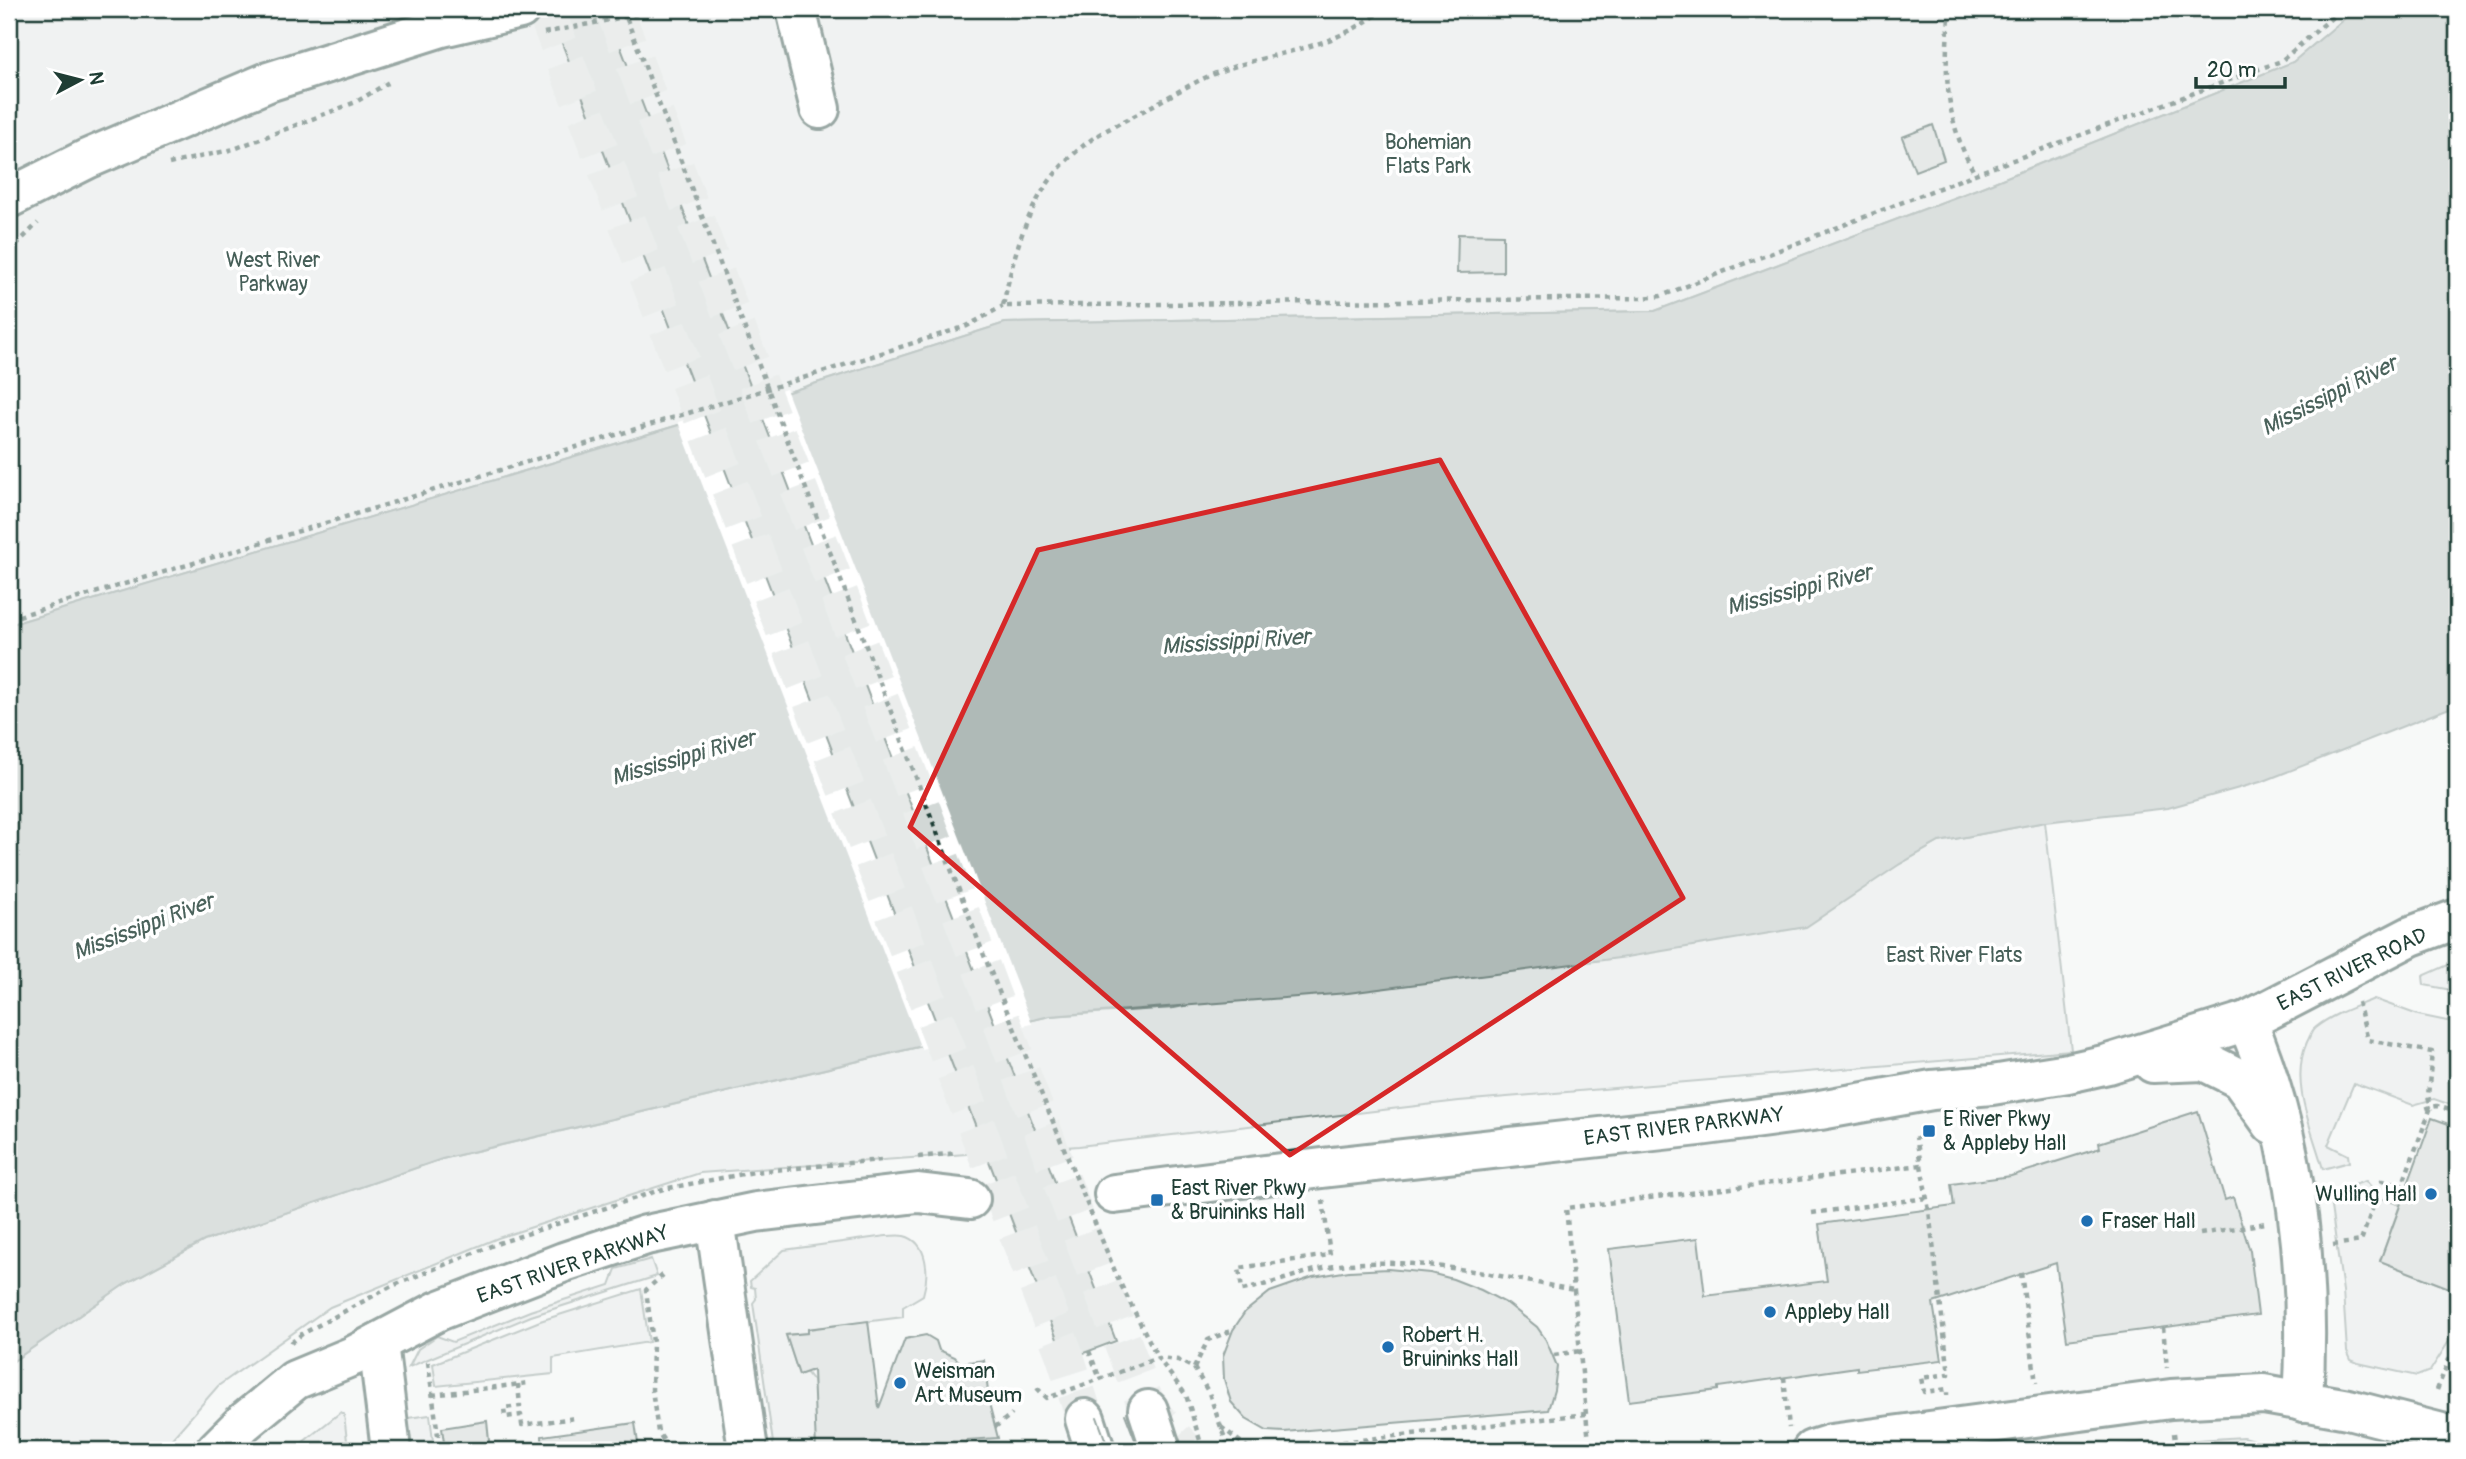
<svg xmlns="http://www.w3.org/2000/svg" width="2466" height="1459" font-family="Pangolin,sans-serif">
<style>
.built{fill:#eef1f0}
.green{fill:#dee3e2;stroke:#7e908b;stroke-width:2}
.water{fill:#afbab7;stroke:#758883;stroke-width:2}
.pier{fill:#fff}
.building{fill:#c7cfcc;stroke:#1f3d34;stroke-width:2}
.lines{fill:none;stroke-linecap:round;stroke-linejoin:round}
.minor-tunnel{stroke:#d2d8d6;stroke-width:38;stroke-dasharray:38 19;stroke-linecap:butt}
.minor-casing{stroke:#1f3d34;stroke-width:44}
.path{stroke:#1f3d34;stroke-width:4.5;stroke-dasharray:5 5;stroke-linecap:butt}
.minor{stroke:#fff;stroke-width:38}
.tram{stroke:#1f3d34;stroke-width:2}
.path-bridge{stroke:#1f3d34;stroke-width:4.5;stroke-dasharray:5 5;stroke-linecap:butt}
.marked{fill:none;stroke:#d62828;stroke-width:5;stroke-linejoin:round}
.poi-dot{fill:#1f6fb2;stroke:#fff;stroke-width:2.5}
.labels{text-anchor:middle;stroke-width:7;stroke-linejoin:round;paint-order:stroke}
.park-label{font-size:21px;fill:#455e57;stroke:#fff}
.street-label{font-size:21px;fill:#1f3d34;stroke:#fff}
.poi-label{font-size:21px;fill:#1f3d34;stroke:#fff;text-anchor:start}
.water-label{font-size:23px;font-style:italic;fill:#4a625b;stroke:#fff}
</style>
<rect width="100%" height="100%" fill="#fff"/>
<filter id="ink" filterUnits="userSpaceOnUse"><feTurbulence type="fractalNoise" baseFrequency=".0143" numOctaves="2"/><feDisplacementMap in="SourceGraphic" scale="14" xChannelSelector="R" yChannelSelector="G"/><feConvolveMatrix kernelMatrix="1 2 1 2 8 2 1 2 1" color-interpolation-filters="sRGB"/></filter>
<g filter="url(#ink)">
<path class="built" d="M2457,705V1450H162L218,1386L330,1307L498,1238L700,1173L1079,1146L1459,1101L2071,1049L2045,822L2168,808L2264,781Z"/>
<g class="green">
<path d="M9,9H2356L2293,62L1977,189L1655,311L1005,323L779,395L9,625Z"/>
<path d="M2045,822L2071,1050L1459,1101L1079,1146L700,1173L498,1238L330,1307L218,1386L162,1450H9V1364L125,1284L204,1241L442,1159L1050,1016L1174,1008L1900,864L1939,842Z"/>
<path d="M2457,961V991L2424,985L2423,976Z"/>
<path d="M2374,999L2418,1015L2457,1023V1107L2434,1099L2413,1105L2354,1083L2328,1145L2348,1155L2349,1162L2323,1169C2312,1129 2289,1082 2307,1042C2310,1037 2311,1031 2315,1028C2332,1014 2355,1007 2374,999Z"/>
<path d="M2366,1181L2382,1199L2400,1205L2380,1261L2457,1291V1325L2453,1335L2430,1371L2417,1376L2358,1363L2351,1360L2347,1351L2343,1291L2329,1193Z"/>
<path d="M886,1236C892,1236 899,1235 904,1236C929,1242 929,1276 923,1295L903,1307V1317L809,1329L808,1333L786,1335L799,1375L806,1372L813,1381L825,1448L774,1450L753,1303L756,1299L755,1288L751,1287L750,1281L784,1250Z"/>
<path d="M651,1259L657,1276L531,1316L409,1367L418,1349L437,1336L453,1342L530,1311L610,1285L616,1269Z"/>
<path d="M641,1289L649,1342L553,1358V1374L436,1386L433,1364L540,1321Z"/>
<path d="M341,1412L344,1414L348,1450H293Z"/>
<path d="M430,1415L434,1450H404L400,1419Z"/>
<path d="M2243,1437L2264,1443L2265,1450H2184L2183,1441Z"/>
<path d="M2153,1441V1446L2137,1450H2084Z"/>
</g>
<path class="water" d="M2356,9H2457V705L2264,781L2168,808L2045,822L1939,842L1900,864L1806,927L1627,957L1348,993L1050,1016L442,1159L204,1241L125,1284L9,1364V625L779,395L1005,323L1655,311L1977,189L2293,62Z"/>
<path class="pier" d="M786,389L1032,1024L921,1049L678,422Z"/>
<g class="building">
<path d="M549,9H606L1116,1341L1065,1360Z"/>
<path d="M1933,125L1944,160L1915,171L1902,137Z"/>
<path d="M1458,234L1503,235V272L1457,273Z"/>
<path d="M2198,1111L2225,1200L2233,1197L2250,1251L2258,1315L2067,1340L2056,1263L1933,1303L1942,1360L1857,1370V1367L1718,1387V1390L1629,1401L1609,1249L1698,1238L1705,1296L1827,1281L1819,1224L1954,1206L1951,1184L2011,1176L2100,1148L2099,1143Z"/>
<path d="M2432,1118L2457,1127V1291L2380,1261Z"/>
<path d="M1388,1269L1430,1273L1453,1279L1481,1290L1508,1304L1537,1327L1546,1340L1557,1366L1554,1390L1548,1410L1284,1432L1267,1431L1246,1419L1231,1402L1224,1379L1223,1356L1233,1330L1245,1312L1270,1292L1313,1277L1349,1271Z"/>
<path d="M868,1321L879,1408L905,1339L926,1335L936,1341L939,1350L955,1357L960,1363L984,1360L990,1407L998,1438L967,1440L968,1450H816L813,1370L799,1375L786,1335L808,1333V1329Z"/>
<path d="M487,1421L490,1450H445L442,1428Z"/>
<path d="M635,1423L639,1450H543L542,1436Z"/>
</g>
<g class="lines">
<g class="minor-tunnel">
<path d="M545,9L1065,1356L1085,1419"/>
<path d="M614,9L913,786L1148,1410L1185,1450"/>
</g>
<g class="minor-casing">
<g id="minor">
<path d="M796,9L820,109"/>
<path d="M9,198L87,159L268,82L442,27L520,9"/>
<path d="M2247,1021C2298,1142 2311,1271 2303,1402"/>
<path d="M2153,1063L2204,1061L2240,1079L2272,1124"/>
<path d="M1114,1194L1322,1168L1699,1126L1820,1110L1932,1090L1992,1085L2068,1073L2108,1064L2247,1021L2411,936L2457,919"/>
<path d="M715,1220L748,1450"/>
<path d="M378,1343L391,1450"/>
<path d="M1148,1410L1161,1450"/>
<path d="M1085,1419L1095,1450"/>
<path d="M216,1450L243,1423L295,1380L353,1356L438,1311L564,1262L646,1235L756,1212L918,1193L970,1199"/>
<path d="M1812,1450L1831,1444L2171,1399L2264,1394L2348,1409L2457,1437"/>
</g>
</g>
<g class="path">
<path d="M1384,9C1333,48 1294,48 1236,66C1205,75 1178,92 1150,107C1133,117 1115,125 1098,135C1034,178 1018,235 1003,306L1643,298L1661,296L1975,174L2281,61L2342,9"/>
<path d="M1950,9C1945,51 1944,98 1959,139C1963,151 1969,163 1975,174"/>
<path d="M544,33L664,9"/>
<path d="M169,164L234,149L356,102L389,82"/>
<path d="M9,252L38,223"/>
<path d="M9,619L784,384L967,326L1003,306"/>
<path d="M2358,1002L2368,1040L2432,1052L2428,1096L2431,1107L2425,1109"/>
<path d="M918,1157L957,1153"/>
<path d="M1921,1165L1929,1211L1949,1374L1921,1378L1924,1392L1947,1389V1395"/>
<path d="M1323,1200L1330,1255L1239,1268L1242,1290C1275,1284 1306,1270 1340,1265C1419,1256 1497,1276 1574,1290"/>
<path d="M1812,1213L1927,1198"/>
<path d="M2200,1234L2266,1223"/>
<path d="M2333,1245L2361,1241L2382,1181L2402,1186L2431,1107L2437,1106L2457,1112"/>
<path d="M2021,1273L2036,1383"/>
<path d="M663,1275L646,1290L653,1342L652,1390L658,1432L670,1450"/>
<path d="M2163,1327L2167,1368"/>
<path d="M291,1343L302,1334L392,1286L496,1244L663,1189L754,1172L881,1160"/>
<path d="M1089,1351L1100,1379"/>
<path d="M1554,1355L1580,1351"/>
<path d="M428,1362L440,1450"/>
<path d="M1194,1368L1208,1340L1233,1330"/>
<path d="M1784,1377L1789,1428"/>
<path d="M518,1384L520,1406L504,1408L505,1417L521,1415L522,1425L575,1418"/>
<path d="M2437,1390L2457,1339"/>
<path d="M432,1395L529,1383"/>
<path d="M1586,1414L1566,1208L1921,1165L1916,1137"/>
<path d="M995,1427L1012,1414"/>
<path d="M1221,1427L1251,1450"/>
<path d="M2174,1433L2176,1450"/>
<path d="M1273,1450L1586,1414L1590,1450"/>
<path d="M2151,1450L2175,1443"/>
</g>
<use href="#minor" class="minor"/>
<g class="tram">
<path d="M1125,1414L1139,1450"/>
<path d="M1097,1417L1109,1450"/>
</g>
<g class="path-bridge">
<path d="M623,9L983,953L1119,1281L1158,1358L1186,1395L1203,1450"/>
<path d="M1037,1388L1047,1398L1158,1358L1178,1360L1194,1368L1209,1393L1229,1450"/>
</g>
</g>
</g>
<path d="M0 0H2466V1459H0ZM1440,460L1683,898L1290,1155L910,827L1038,550Z" fill="#fff" fill-opacity=".55" fill-rule="evenodd"/>
<path class="marked" d="M1440,460L1683,898L1290,1155L910,827L1038,550Z"/>
<g class="poi-dot">
<rect x="1922" y="1124" width="14" height="14" rx="3.5"/>
<circle cx="2431" cy="1194" r="7"/>
<rect x="1150" y="1193" width="14" height="14" rx="3.5"/>
<circle cx="2087" cy="1221" r="7"/>
<circle cx="1770" cy="1312" r="7"/>
<circle cx="1388" cy="1347" r="7"/>
<circle cx="900" cy="1383" r="7"/>
</g>
<g class="labels">
<g class="park-label">
<text x="1428" y="149">Bohemian<tspan x="1428" dy="24">Flats Park</tspan></text>
<text x="273" y="267">West River<tspan x="273" dy="24">Parkway</tspan></text>
<text x="1954" y="962">East River Flats</text>
</g>
<g class="street-label">
<text transform="translate(2352 969) rotate(-26)" y="7">EAST RIVER ROAD</text>
<text transform="translate(1684 1126) rotate(-7)" y="7">EAST RIVER PARKWAY</text>
<text transform="translate(573 1264) rotate(-19)" y="7">EAST RIVER PARKWAY</text>
</g>
<g class="poi-label">
<text x="1943" y="1126">E River Pkwy<tspan x="1943" dy="24">&amp; Appleby Hall</tspan></text>
<text x="1171" y="1195">East River Pkwy<tspan x="1171" dy="24">&amp; Bruininks Hall</tspan></text>
<text x="2417" y="1201" text-anchor="end">Wulling Hall</text>
<text x="2101" y="1228">Fraser Hall</text>
<text x="1784" y="1319">Appleby Hall</text>
<text x="1402" y="1342">Robert H.<tspan x="1402" dy="24">Bruininks Hall</tspan></text>
<text x="914" y="1378">Weisman<tspan x="914" dy="24">Art Museum</tspan></text>
</g>
<g class="water-label">
<text transform="translate(2329 395) rotate(-27)" y="8">Mississippi River</text>
<text transform="translate(1799 589) rotate(-14)" y="8">Mississippi River</text>
<text transform="translate(1236 641) rotate(-4)" y="8">Mississippi River</text>
<text transform="translate(683 757) rotate(-16)" y="8">Mississippi River</text>
<text transform="translate(143 926) rotate(-21)" y="8">Mississippi River</text>
</g>
</g>
<rect width="2466" height="1459" fill="none" stroke="#fff" stroke-width="35"/>
<rect x="18" y="18" width="2431" height="1424" fill="none" stroke="#1f3d34" stroke-width="2.5" filter="url(#ink)"/>
<g transform="translate(80 80) rotate(83)" stroke="#ffffff" stroke-width="5" paint-order="stroke">
<path d="M0-5L12 26L0 18L-12 26Z" fill="#1f3d34"/>
<text y="-10" font-size="19" font-weight="bold" text-anchor="middle" fill="#1f3d34">N</text>
</g>
<path d="M2196 77v10h89v-10" fill="none" stroke="#1f3d34" stroke-width="3.5"/>
<text x="2207" y="77" font-size="21" fill="#1f3d34" stroke="#ffffff" stroke-width="5" paint-order="stroke">20 m</text>
</svg>
